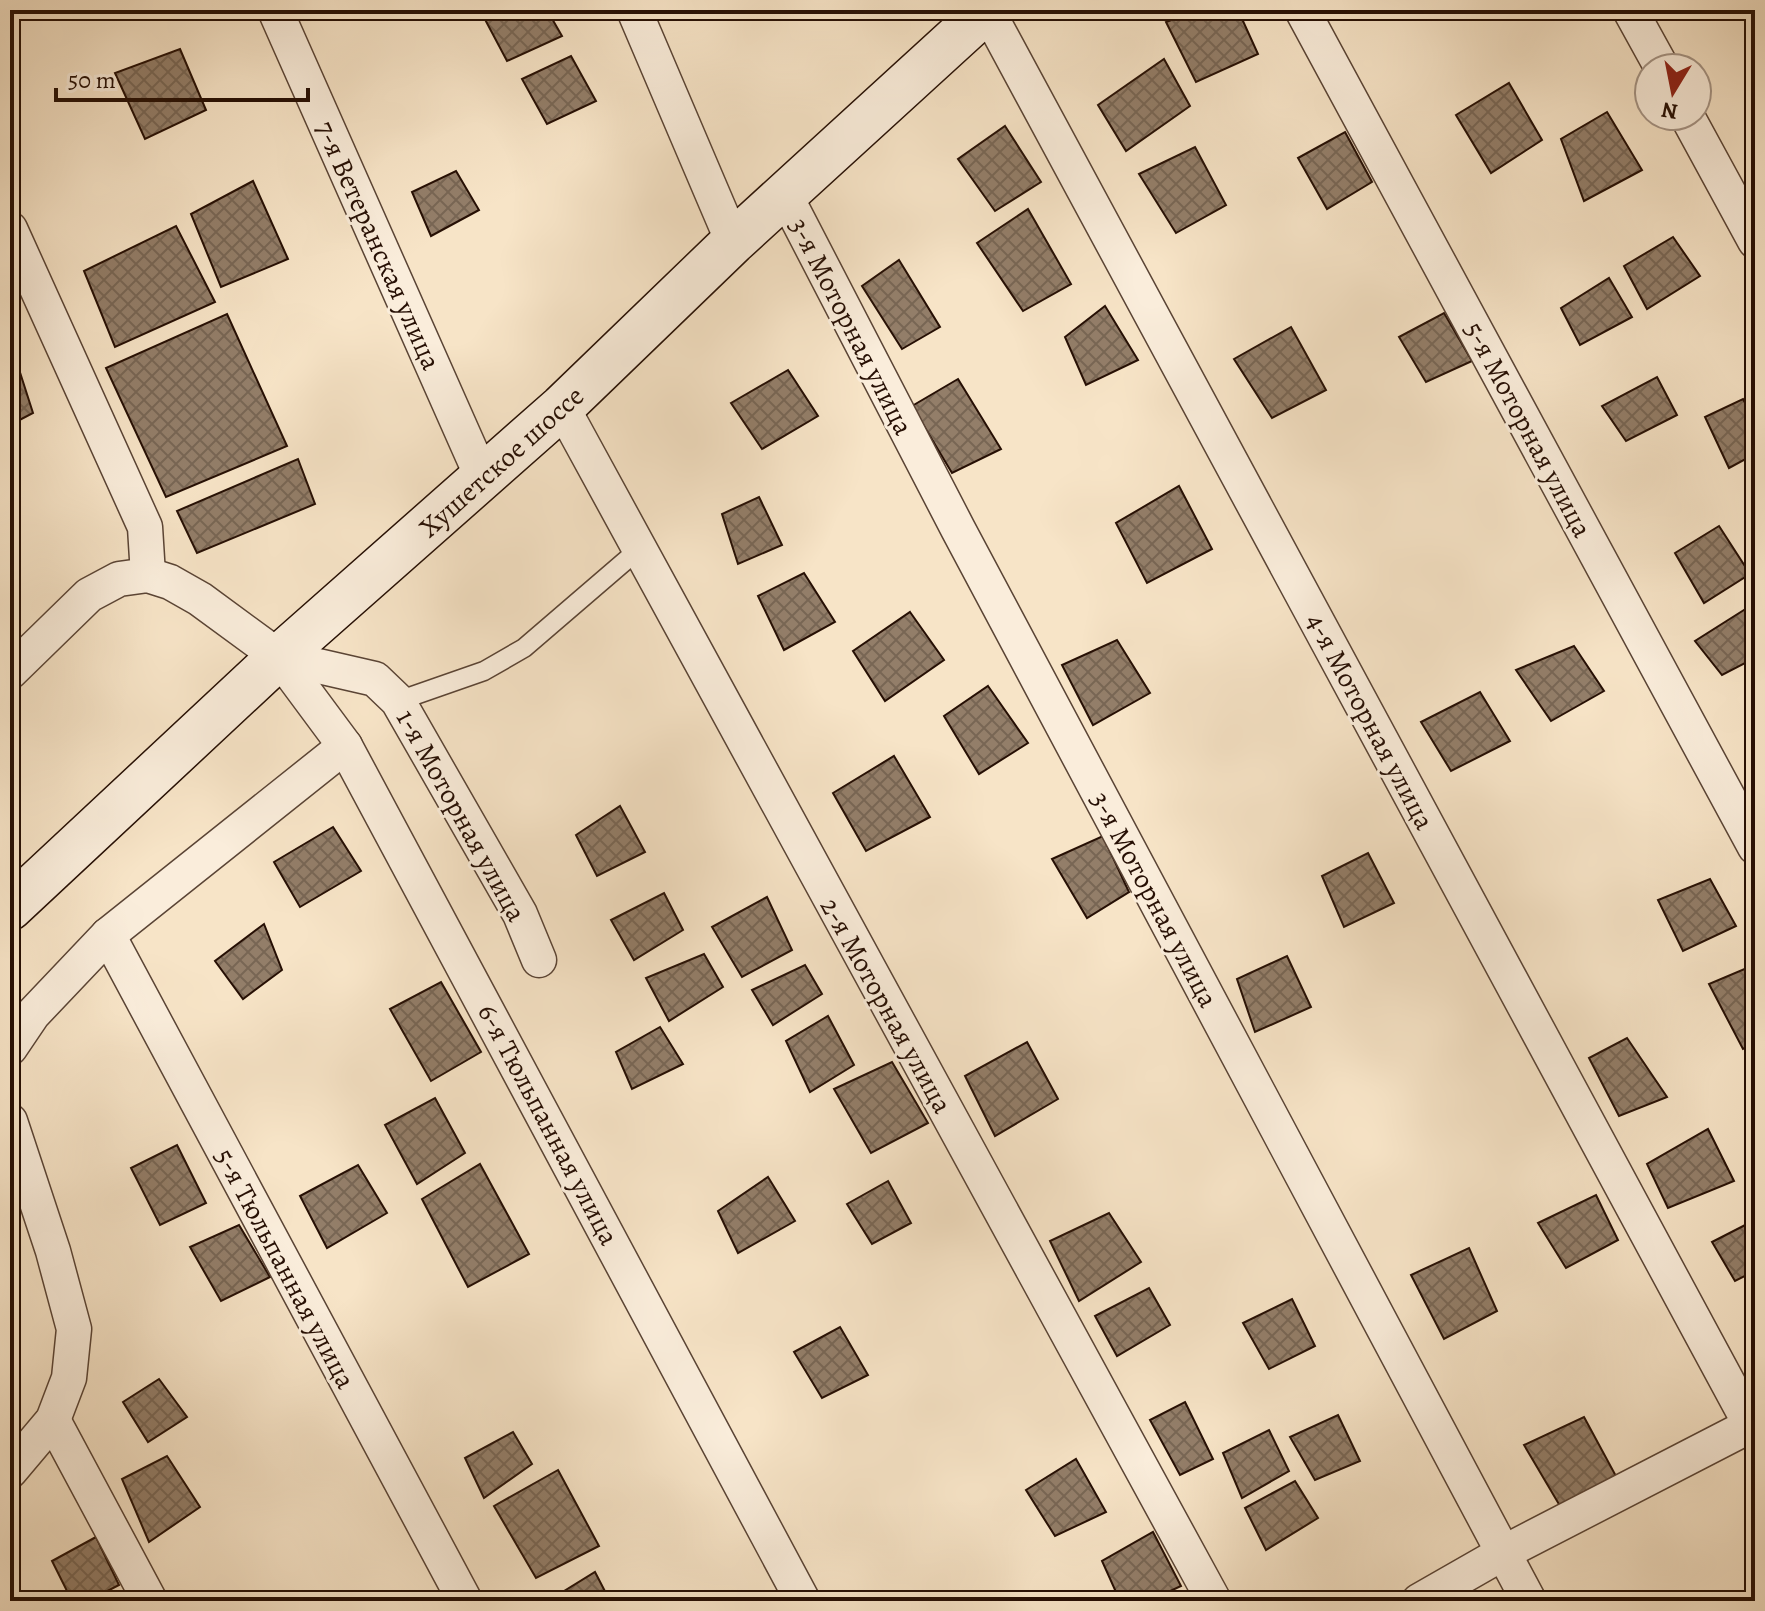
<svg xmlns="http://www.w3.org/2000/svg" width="1765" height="1611" font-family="Alegreya,serif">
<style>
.building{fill:url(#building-cross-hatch);stroke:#260f04;stroke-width:2}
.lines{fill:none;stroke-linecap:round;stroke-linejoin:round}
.lane-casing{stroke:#5a4435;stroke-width:21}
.street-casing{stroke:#5a4435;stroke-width:37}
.secondary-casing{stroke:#260f04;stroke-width:47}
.lane{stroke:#faeddb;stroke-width:18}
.street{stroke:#faeddb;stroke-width:34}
.secondary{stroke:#faeddb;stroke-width:44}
.labels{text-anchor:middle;stroke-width:6;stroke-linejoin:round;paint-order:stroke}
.street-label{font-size:28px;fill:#260f04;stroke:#faeddb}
</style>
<defs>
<pattern id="building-cross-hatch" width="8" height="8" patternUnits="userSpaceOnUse" patternTransform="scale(2)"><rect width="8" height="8" fill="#937e69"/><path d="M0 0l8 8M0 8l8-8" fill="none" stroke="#786654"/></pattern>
</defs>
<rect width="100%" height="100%" fill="#f7e4c7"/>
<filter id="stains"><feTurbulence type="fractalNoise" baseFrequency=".0025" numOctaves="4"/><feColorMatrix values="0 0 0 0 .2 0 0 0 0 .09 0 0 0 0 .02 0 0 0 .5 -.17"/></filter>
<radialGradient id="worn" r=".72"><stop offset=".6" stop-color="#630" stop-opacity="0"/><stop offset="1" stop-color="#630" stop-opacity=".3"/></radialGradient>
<g class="building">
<path d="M480,10H547L562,36L507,61Z"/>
<path d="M1199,10H1238L1258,54L1196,82L1166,22Z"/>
<path d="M180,49L206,110L145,139L115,73Z"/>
<path d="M571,56L596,101L547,124L522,79Z"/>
<path d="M1164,59L1190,106L1126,151L1098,105Z"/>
<path d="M1509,83L1542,140L1491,173L1456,115Z"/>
<path d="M1607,112L1642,170L1584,201L1561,139Z"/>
<path d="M1005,126L1041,182L995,211L958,159Z"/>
<path d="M1345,132L1372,182L1327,209L1298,158Z"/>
<path d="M1195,147L1226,205L1176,233L1139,174Z"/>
<path d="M456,171L479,210L431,236L412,192Z"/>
<path d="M253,181L288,259L221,287L191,214Z"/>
<path d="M1028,209L1071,284L1023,311L977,243Z"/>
<path d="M176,226L215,302L115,347L84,271Z"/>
<path d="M1673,237L1700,276L1647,309L1624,266Z"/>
<path d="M899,260L940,327L902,349L862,286Z"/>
<path d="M1609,278L1632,317L1580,345L1561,308Z"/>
<path d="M1105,306L1138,360L1086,385L1065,337Z"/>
<path d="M1444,313L1472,361L1426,382L1399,337Z"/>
<path d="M227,314L287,446L166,497L106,368Z"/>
<path d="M1291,327L1326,390L1272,418L1234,359Z"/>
<path d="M17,363L33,413L10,425V366Z"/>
<path d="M788,370L818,416L762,449L731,403Z"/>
<path d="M1657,377L1677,415L1626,441L1602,406Z"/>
<path d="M958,379L1001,449L952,473L912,406Z"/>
<path d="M1743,399L1755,422V454L1729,468L1705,417Z"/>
<path d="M298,459L315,504L197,553L177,511Z"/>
<path d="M1179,486L1212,549L1147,583L1116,523Z"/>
<path d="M759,497L782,545L738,564L722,514Z"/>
<path d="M1719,526L1750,574L1704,603L1675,553Z"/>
<path d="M804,573L835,622L784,650L758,596Z"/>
<path d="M1755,603V658L1722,675L1695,641Z"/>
<path d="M910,612L944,660L885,701L853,651Z"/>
<path d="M1117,640L1150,693L1093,725L1062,665Z"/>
<path d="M1574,646L1604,691L1551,721L1516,670Z"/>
<path d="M988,686L1028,743L979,774L944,716Z"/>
<path d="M1480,692L1510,741L1451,771L1421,722Z"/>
<path d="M894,756L930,817L866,851L833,793Z"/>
<path d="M620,806L645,852L597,876L576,835Z"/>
<path d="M333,827L361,871L300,907L274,862Z"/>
<path d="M1103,836L1129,892L1087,918L1052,859Z"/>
<path d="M1368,853L1394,903L1344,927L1322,876Z"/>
<path d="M1710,879L1736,926L1683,951L1658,900Z"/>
<path d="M664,893L683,930L634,960L611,920Z"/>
<path d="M767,897L792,950L742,977L712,927Z"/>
<path d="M264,924L282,970L243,999L215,961Z"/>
<path d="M704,954L723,987L669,1021L646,978Z"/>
<path d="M1287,956L1311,1007L1255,1032L1237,979Z"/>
<path d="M805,965L822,994L773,1025L752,990Z"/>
<path d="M1754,965L1755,1043L1743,1049L1709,984Z"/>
<path d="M441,982L481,1052L431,1081L390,1009Z"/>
<path d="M828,1016L854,1065L810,1092L786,1041Z"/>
<path d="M660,1027L683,1064L632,1089L616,1052Z"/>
<path d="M1627,1038L1667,1097L1619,1116L1589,1058Z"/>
<path d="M1027,1042L1058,1099L995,1136L965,1076Z"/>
<path d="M892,1062L928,1123L871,1153L834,1089Z"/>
<path d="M435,1098L465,1153L417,1184L385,1125Z"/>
<path d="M1708,1129L1734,1181L1668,1208L1647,1164Z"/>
<path d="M177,1145L206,1203L160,1225L131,1168Z"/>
<path d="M480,1164L529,1254L468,1287L422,1199Z"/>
<path d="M358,1165L387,1213L327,1248L300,1196Z"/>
<path d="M768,1177L795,1221L738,1253L718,1211Z"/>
<path d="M888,1181L911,1223L872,1244L847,1204Z"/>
<path d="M1596,1195L1618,1240L1566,1268L1538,1223Z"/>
<path d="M1109,1213L1141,1262L1079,1301L1050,1241Z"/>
<path d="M1755,1220V1271L1735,1281L1712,1242Z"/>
<path d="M239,1225L270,1277L221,1301L190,1247Z"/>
<path d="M1469,1248L1497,1311L1444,1339L1411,1275Z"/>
<path d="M1149,1288L1170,1325L1117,1356L1095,1316Z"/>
<path d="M1292,1299L1315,1346L1269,1369L1243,1323Z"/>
<path d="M840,1327L868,1375L822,1398L794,1352Z"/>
<path d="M159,1379L187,1417L148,1442L123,1402Z"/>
<path d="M1185,1402L1213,1459L1180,1475L1150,1420Z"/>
<path d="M1338,1415L1360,1461L1315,1480L1290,1437Z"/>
<path d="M1584,1417L1617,1478L1560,1506L1524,1445Z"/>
<path d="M1269,1430L1289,1471L1242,1498L1223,1453Z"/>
<path d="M513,1432L532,1464L484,1498L465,1458Z"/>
<path d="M167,1456L200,1507L149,1542L122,1479Z"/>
<path d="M1076,1459L1106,1512L1055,1536L1026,1490Z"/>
<path d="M558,1470L599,1546L536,1578L494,1506Z"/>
<path d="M1295,1481L1318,1518L1266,1550L1245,1508Z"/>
<path d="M1153,1532L1181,1586L1149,1601H1120L1102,1561Z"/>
<path d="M96,1537L119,1585L88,1601H72L52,1561Z"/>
<path d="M595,1572L610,1601H548Z"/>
</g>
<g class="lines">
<g class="lane-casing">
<path id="lane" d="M398,701L484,671L524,648L638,550"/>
</g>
<g class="street-casing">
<g id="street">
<path d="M275,10L483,479"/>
<path d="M634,10L733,242"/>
<path d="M987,10L1755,1433"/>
<path d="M1302,10L1755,847"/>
<path d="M1630,10L1662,68"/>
<path d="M1687,116L1755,241"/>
<path d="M785,195L958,529L1529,1601"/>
<path d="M10,229L145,527L148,575"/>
<path d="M562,407L1214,1601"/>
<path d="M279,657L375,679L398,701L520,914L539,960"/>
<path d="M10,672L89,595L119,579L148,575L170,582L200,599L279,657L345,746L803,1601"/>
<path d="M108,935L465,1601"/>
<path d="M10,1048L33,1014L108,935L345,746"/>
<path d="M10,1121L53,1251L74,1329L69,1378L53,1420L10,1471"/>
<path d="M53,1420L150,1601"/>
<path d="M1419,1601L1503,1553L1755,1423"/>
</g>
</g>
<g class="secondary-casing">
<path id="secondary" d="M10,908L279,657L562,407L733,242L987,10"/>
</g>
<use href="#lane" class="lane"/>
<use href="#street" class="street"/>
<use href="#secondary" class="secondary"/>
</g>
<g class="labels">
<g class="street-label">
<text transform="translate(379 245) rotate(66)" y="10">7-я Ветеранская улица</text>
<text transform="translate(852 326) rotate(63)" y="10">3-я Моторная улица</text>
<text transform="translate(1529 429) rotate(62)" y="10">5-я Моторная улица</text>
<text transform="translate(501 461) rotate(-42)" y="10">Хушетское шоссе</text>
<text transform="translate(1371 721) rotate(62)" y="10">4-я Моторная улица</text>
<text transform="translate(462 815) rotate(61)" y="10">1-я Моторная улица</text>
<text transform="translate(1155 899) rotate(62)" y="10">3-я Моторная улица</text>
<text transform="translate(887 1005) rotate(61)" y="10">2-я Моторная улица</text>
<text transform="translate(549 1124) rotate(62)" y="10">6-я Тюльпанная улица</text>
<text transform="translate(286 1268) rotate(62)" y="10">5-я Тюльпанная улица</text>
</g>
</g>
<rect width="1765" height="1611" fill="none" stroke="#f7e4c7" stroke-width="40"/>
<rect x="12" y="12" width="1741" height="1587" fill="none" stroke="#260f04" stroke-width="4"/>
<rect x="20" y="20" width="1725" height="1571" fill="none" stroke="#260f04" stroke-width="2"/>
<g transform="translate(1673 92) rotate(190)"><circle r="38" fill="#faeddb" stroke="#a59485" stroke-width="2"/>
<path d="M0-6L14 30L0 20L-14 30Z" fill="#8f2418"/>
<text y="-12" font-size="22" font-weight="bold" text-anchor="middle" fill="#260f04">N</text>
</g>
<path d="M56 88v12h252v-12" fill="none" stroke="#260f04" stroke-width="4"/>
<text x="68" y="88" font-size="24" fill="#260f04" stroke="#faeddb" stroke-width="6" paint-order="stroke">50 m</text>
<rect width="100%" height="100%" filter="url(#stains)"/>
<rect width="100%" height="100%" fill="url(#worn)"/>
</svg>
